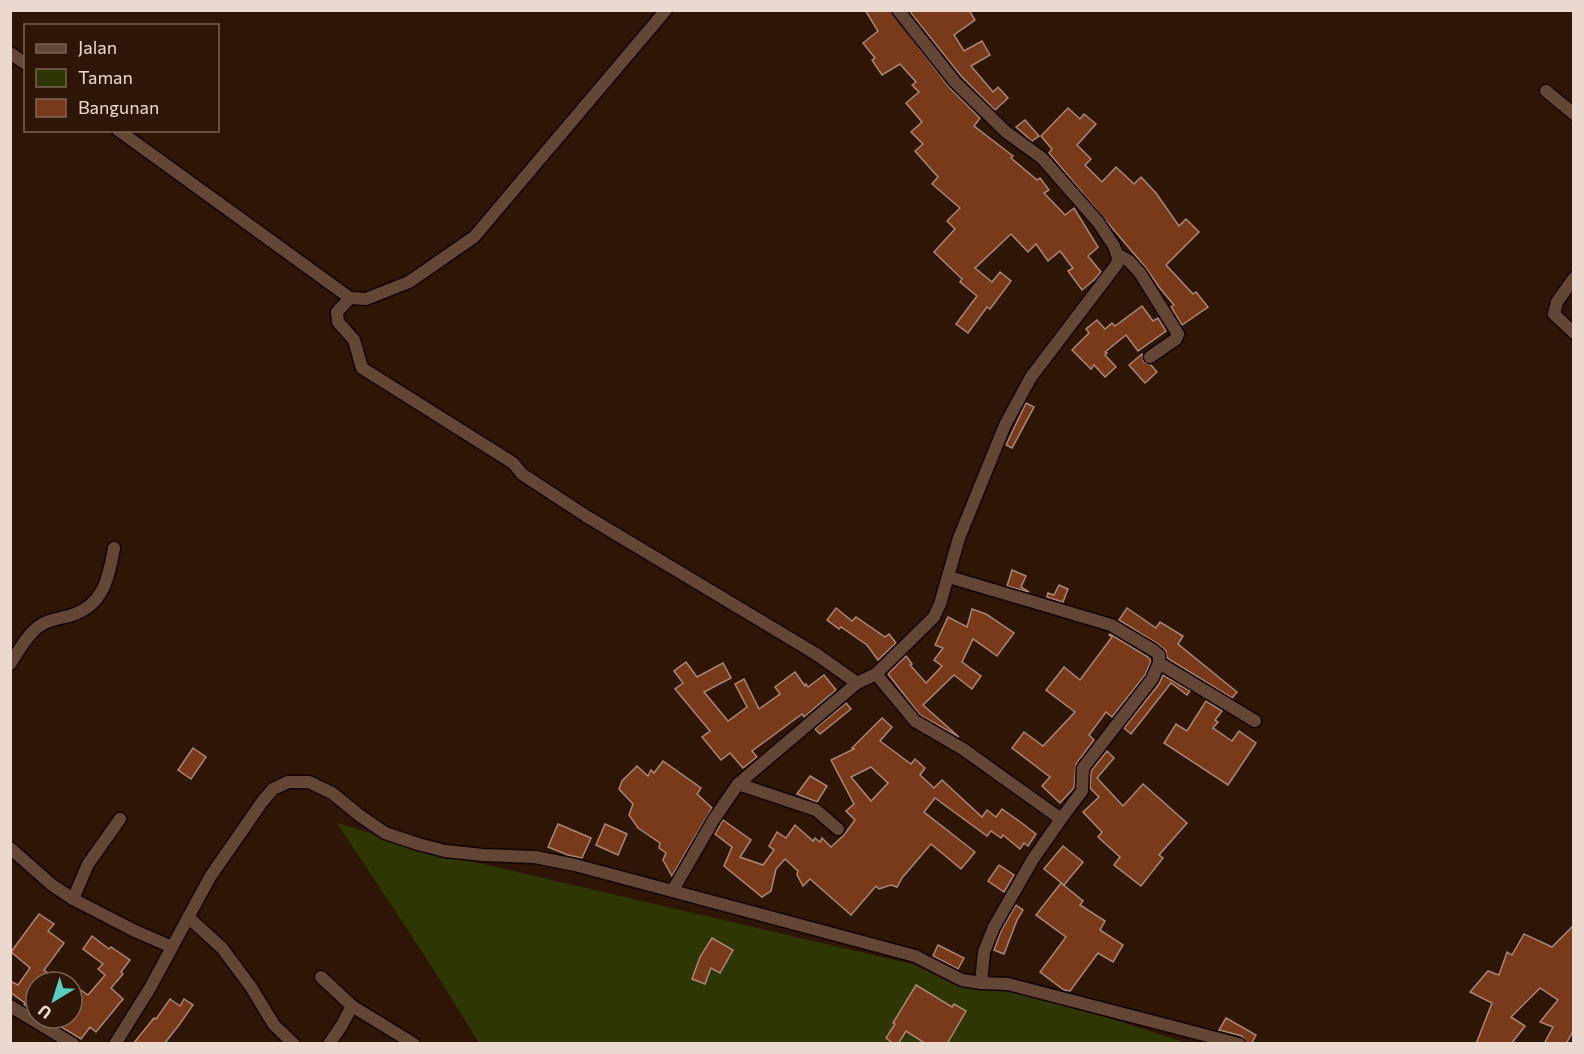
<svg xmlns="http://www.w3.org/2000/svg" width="1584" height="1054" font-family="Commissioner,sans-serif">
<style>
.green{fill:#2e3603}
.building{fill:#793a1b;stroke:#a98677;stroke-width:1.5;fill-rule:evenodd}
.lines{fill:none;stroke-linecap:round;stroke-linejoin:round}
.street-casing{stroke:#140200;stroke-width:15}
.street{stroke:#634636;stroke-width:12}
</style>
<rect width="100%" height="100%" fill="#2e1506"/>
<path class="green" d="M337,823L440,854L1015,988L1187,1043H479L428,961Z"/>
<g class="building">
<path d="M865,10H890L949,87L980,118L974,126L1013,156L1011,158L1037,180L1040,178L1049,190L1044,193L1065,215L1074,208L1098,247L1088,256L1101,272L1094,280L1082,290L1068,271L1073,268L1060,251L1048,261L1036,244L1028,252L1011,234L975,268L992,282L1000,272L1011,281L990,309L987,307L968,333L956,324L977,296L960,282L962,279L934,252L955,229L947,221L960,208L932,184L938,177L915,151L923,144L911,132L922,122L906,103L919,92L912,85L916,82L900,64L882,75L872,60L875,58L863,43L878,31Z"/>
<path d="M912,10H969L975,20L954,35L964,51L982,41L990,55L971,66L993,92L998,87L1008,98L995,110L961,76L910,12Z"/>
<path d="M1068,108L1080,119L1084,114L1096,124L1077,145L1091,159L1085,165L1102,182L1116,167L1134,184L1141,177L1156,193L1179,226L1186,219L1199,232L1166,265L1193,294L1196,292L1208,307L1182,325L1171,307L1174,305L1159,287L1146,268L1049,153L1052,149L1041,136Z"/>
<path d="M1025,120L1039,136L1032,141L1016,127Z"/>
<path d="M1142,306L1153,321L1158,318L1166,331L1138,351L1126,335L1105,352L1107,353L1105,355L1116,367L1105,377L1094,365L1091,369L1072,350L1089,333L1086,329L1097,320L1105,329L1112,323L1115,326Z"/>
<path d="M1142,354L1144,362L1151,365L1157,372L1145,383L1129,365Z"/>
<path d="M1026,403L1034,407L1012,448L1006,445Z"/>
<path d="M1012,570L1026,576L1021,587L1029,592L1007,586Z"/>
<path d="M1059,585L1068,589L1063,602L1047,597L1048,593L1054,595Z"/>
<path d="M836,608L852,621L856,617L885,637L889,634L896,643L878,660L867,645L841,627L839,629L827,620Z"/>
<path d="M1127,608L1156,628L1160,622L1183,636L1178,644L1237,692L1232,698L1167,658L1166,651L1158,644L1119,620Z"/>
<path d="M972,609L986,614L1014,633L997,656L973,639L962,662L981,676L972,689L954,675L923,705L959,737L920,715L888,674L906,656L912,664L910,665L926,683L942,666L934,660L943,648L935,645L948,617L967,627Z"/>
<path d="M1110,634L1148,657L1151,661L1145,675L1112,717L1106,712L1089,735L1094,740L1076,764L1074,788L1060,803L1042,786L1050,777L1012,748L1024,732L1043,746L1075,712L1046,690L1064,667L1080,680L1112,637L1109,635Z"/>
<path d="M686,662L697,677L723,663L731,678L704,692L728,721L747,707L735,684L744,679L759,709L780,694L775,687L795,672L805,686L806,684L808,687L824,675L836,690L804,717L802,714L752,751L757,757L743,768L730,753L721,760L702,737L710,731L675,689L683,683L674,671Z"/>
<path d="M1163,675L1190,691L1187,695L1171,683L1131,734L1124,728L1159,684Z"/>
<path d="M1206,701L1222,711L1215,720L1218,722L1213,728L1232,741L1239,731L1256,743L1228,785L1164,743L1176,724L1187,731Z"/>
<path d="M846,703L851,709L820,734L815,729Z"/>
<path d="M882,718L892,727L880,741L911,764L915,759L925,768L920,775L934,788L942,780L982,817L987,810L996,817L1002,809L1019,821L1036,834L1028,846L1024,843L1020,849L1003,835L1001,838L991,831L987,836L935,798L924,812L975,852L961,869L931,844L902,878L897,887L891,885L879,889L876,886L851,915L810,879L803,886L797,875L798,871L785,859L776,869L771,891L762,897L724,866L732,847L715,834L723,820L751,840L740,857L763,865L774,850L769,846L777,832L786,838L795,825L813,841L815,838L820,842L822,838L831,847L844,835L855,820L846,811L854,804L831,760L854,749L852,748ZM871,767L888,783L871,801L851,777Z"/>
<path d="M193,748L206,757L191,779L178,770Z"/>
<path d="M1107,751L1114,758L1097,778L1123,806L1143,784L1187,823L1159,855L1163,858L1141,886L1114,865L1120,857L1098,837L1102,832L1083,812L1099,797L1090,788L1091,771Z"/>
<path d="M663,761L701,788L697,794L712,808L672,876L663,860L666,853L659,848L660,843L638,828L629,815L633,804L619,789L622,781L637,766L648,776L651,770L654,773Z"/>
<path d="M810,776L827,786L817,802L797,794Z"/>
<path d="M558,824L591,838L582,858L568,855L548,847Z"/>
<path d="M605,824L627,834L618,855L596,845Z"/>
<path d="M1063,846L1083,862L1064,885L1044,869Z"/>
<path d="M999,865L1014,875L1004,892L988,881Z"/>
<path d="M1061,883L1083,901L1080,905L1105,921L1100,930L1123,945L1113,962L1098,953L1070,991L1064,990L1040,972L1066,937L1036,915Z"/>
<path d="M1016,905L1023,910L1017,920L1004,954L994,950L1001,931Z"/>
<path d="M39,914L54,924L48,931L64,943L44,970L60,982H36V1012L24,1005L25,1003L10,992V981L18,985L30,968L11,952Z"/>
<path d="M1574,925V1029L1566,1044H1544L1553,1027L1540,1022L1558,1000L1540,988L1511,1017L1525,1026L1511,1044H1476L1492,1003L1470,992L1488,971L1499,975L1507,952L1512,955L1524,934L1552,947Z"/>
<path d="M92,936L109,949L111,947L130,960L121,972L123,974L111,988L123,999L96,1032L90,1027L81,1039L46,1018H72V984L88,995L105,975L98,969L103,964L83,949Z"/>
<path d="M712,938L733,950L720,973L711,968L705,984L692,979L700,957Z"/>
<path d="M938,945L964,958L958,969L933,956Z"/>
<path d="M916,985L952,1007L954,1004L966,1011L947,1044H926L906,1031L898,1044H894L886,1038L895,1024L893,1023Z"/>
<path d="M170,999L180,1006L184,999L193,1005L179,1025L164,1044H133L154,1018L156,1019Z"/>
<path d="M1226,1018L1256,1035L1251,1044H1247L1242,1036L1219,1030Z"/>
</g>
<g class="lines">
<g class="street-casing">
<g id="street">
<path d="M10,53L26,64"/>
<path d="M1546,91L1574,114"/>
<path d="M118,130L350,298L366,299L409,282L474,237L666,10"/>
<path d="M1117,254L1129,261L1140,273L1178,334L1176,339L1150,357"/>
<path d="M1574,278L1557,302L1554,314L1574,333"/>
<path d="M350,298L337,312L338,322L354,340L362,368L513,463L522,474L586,516L816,654L857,683"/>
<path d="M949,577L1111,625L1153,650L1159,655V663L1152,679L1083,768L1082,791L1061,819"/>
<path d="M1159,663L1255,721"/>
<path d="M10,664C19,651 26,636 38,627C48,619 60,619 72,615C104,605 109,576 114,548"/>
<path d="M876,674L915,721L963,749L1061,819L1033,859L994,927L984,952L981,983"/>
<path d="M738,784L816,810L838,829"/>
<path d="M120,819L88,864L73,899L135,931L172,947"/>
<path d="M10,848L52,885L73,899"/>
<path d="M673,890L714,819L738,784L857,683L876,674L934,617L940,604L959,538L1005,425L1031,377L1117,264L1118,257L1114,246L1098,222L1042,158L1006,132L955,82L898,10"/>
<path d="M188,917L222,948L251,987L274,1025L294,1044"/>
<path d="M321,977L352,1006"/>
<path d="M10,1006L73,1044"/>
<path d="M115,1044L150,988L210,877L262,802L273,789L288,782H309L332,793L359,815L385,833L418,844L445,851L483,855L535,857L575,865L915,956L962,980L981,983L1008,984L1239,1044"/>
<path d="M329,1044L342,1025L352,1006L414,1044"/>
</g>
</g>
<use href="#street" class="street"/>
</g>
<rect width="1584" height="1054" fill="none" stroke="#ebd9d0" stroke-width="24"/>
<rect x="24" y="24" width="195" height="108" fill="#2e1506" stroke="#7a6357" stroke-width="1.5"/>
<rect x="36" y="44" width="30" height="9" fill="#634636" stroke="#7a6357" stroke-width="1.5"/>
<text x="78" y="54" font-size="18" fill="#ebd9d0">Jalan</text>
<rect x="36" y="69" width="30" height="18" fill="#2e3603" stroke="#7a6357" stroke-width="1.5"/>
<text x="78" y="84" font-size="18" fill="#ebd9d0">Taman</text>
<rect x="36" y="99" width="30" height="18" fill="#793a1b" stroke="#7a6357" stroke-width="1.5"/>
<text x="78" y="114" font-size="18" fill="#ebd9d0">Bangunan</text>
<g transform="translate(54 1000) rotate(218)"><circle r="28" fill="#2e1506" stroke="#7a6357" stroke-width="1.5"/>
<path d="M0-4.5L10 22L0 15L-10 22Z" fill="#57cec1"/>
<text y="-9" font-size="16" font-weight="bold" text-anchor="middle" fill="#ebd9d0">U</text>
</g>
</svg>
